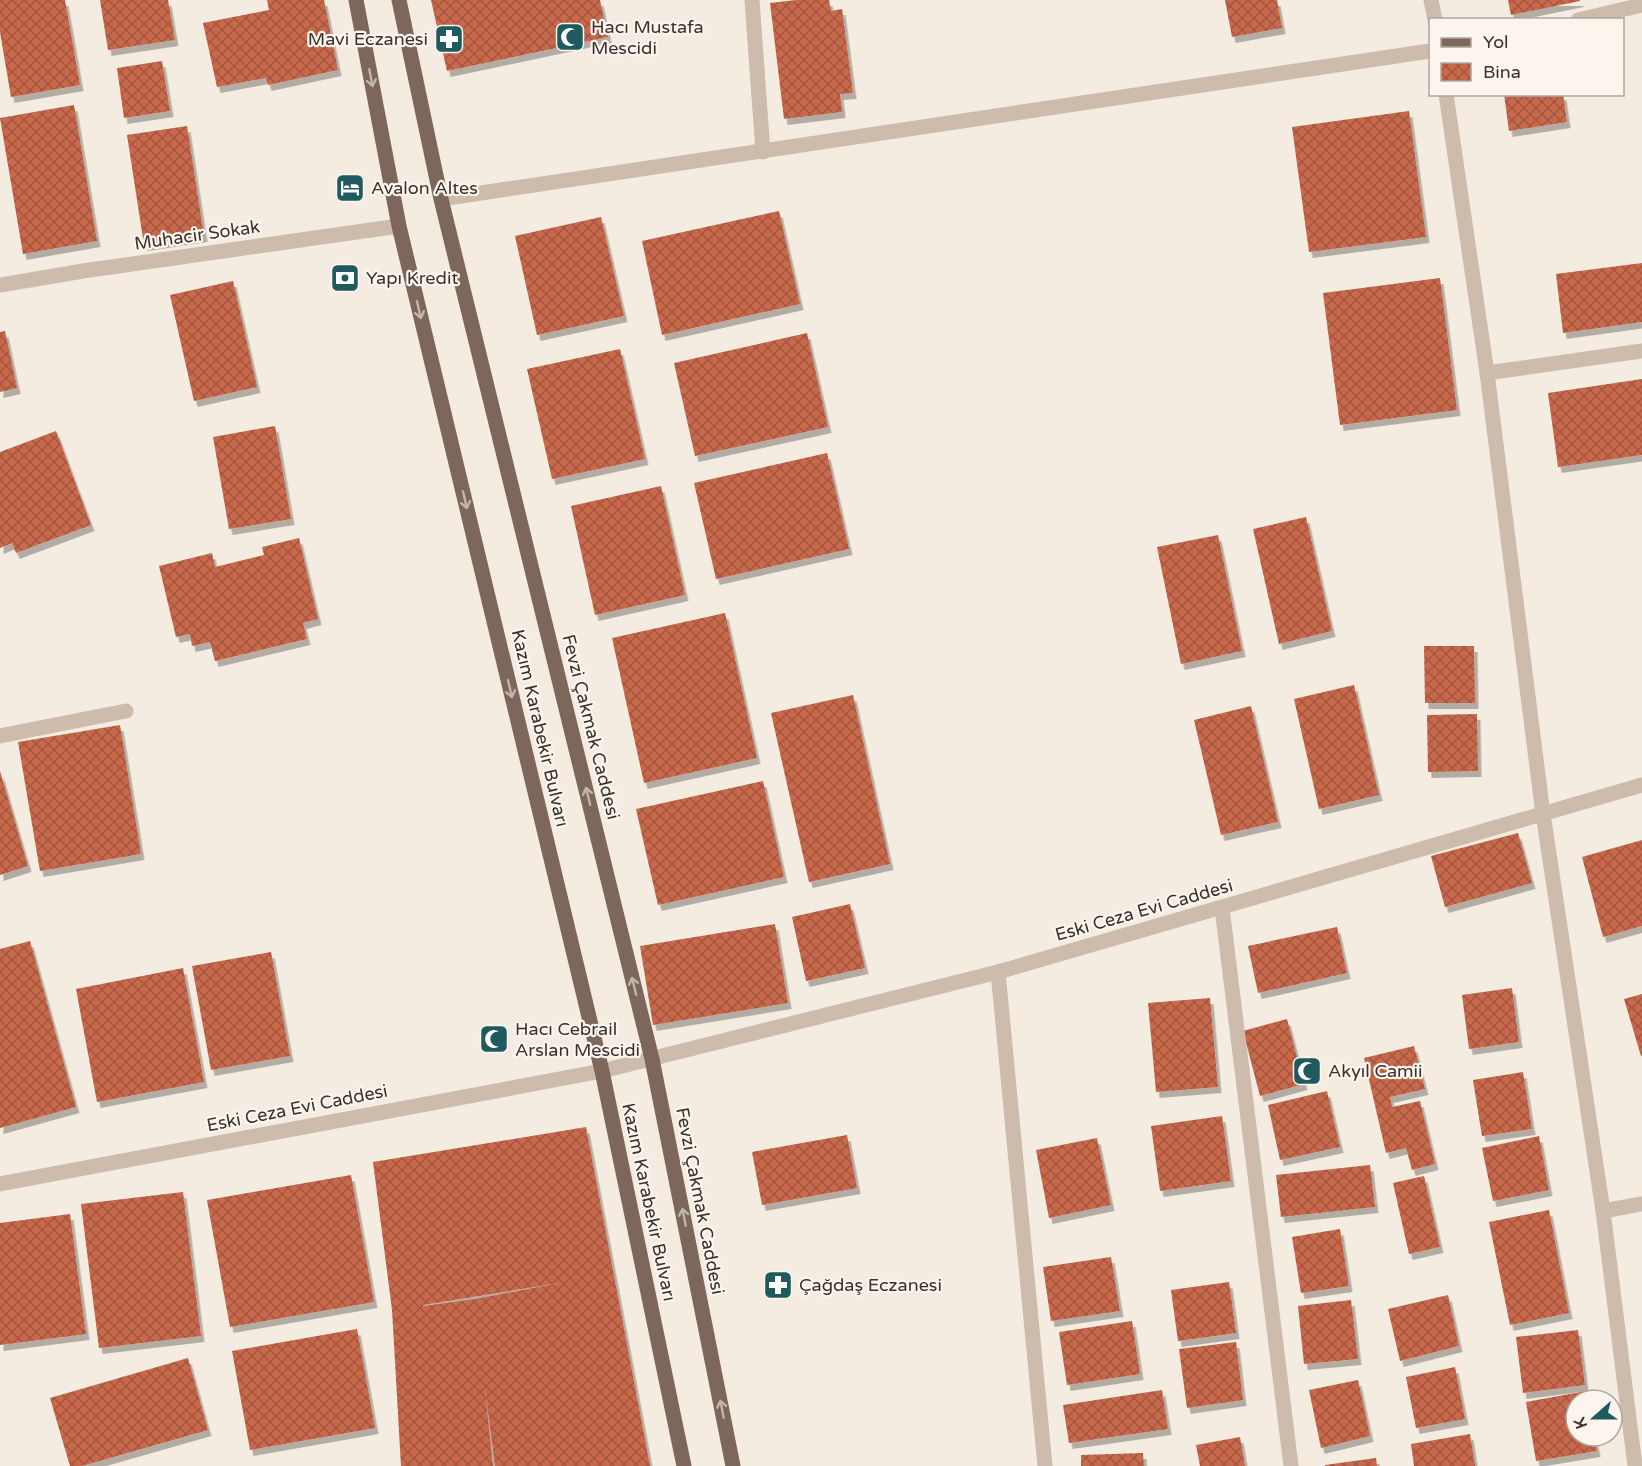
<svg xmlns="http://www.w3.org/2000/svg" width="1642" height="1466" font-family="'Varela Round',sans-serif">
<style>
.building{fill:url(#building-cross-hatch);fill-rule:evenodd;filter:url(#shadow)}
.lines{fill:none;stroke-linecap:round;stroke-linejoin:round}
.minor{stroke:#cdbbac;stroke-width:15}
.major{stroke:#7d675c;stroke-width:15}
.oneway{stroke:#c2b5ac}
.labels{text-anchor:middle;stroke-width:4.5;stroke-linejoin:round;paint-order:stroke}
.poi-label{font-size:18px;fill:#3b302b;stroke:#fbf5ee;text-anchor:start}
.street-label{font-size:18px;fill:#3b302b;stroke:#fbf5ee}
</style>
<defs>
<pattern id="building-cross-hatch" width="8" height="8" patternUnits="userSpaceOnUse" patternTransform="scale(1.5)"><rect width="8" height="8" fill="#c8694b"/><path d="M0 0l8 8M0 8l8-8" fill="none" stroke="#a4573f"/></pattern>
<filter id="shadow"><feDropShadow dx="3.5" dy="6" stdDeviation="0" flood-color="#0004"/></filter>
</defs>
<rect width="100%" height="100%" fill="#f4ebe1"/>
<g class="building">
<path d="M0,0H65L80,85L11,97L0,32Z"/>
<path d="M100,0H168L175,40L108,50Z"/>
<path d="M267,0H324L338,70L268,85L266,78L217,87L203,23L269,10Z"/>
<path d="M431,0H600L608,37L447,71Z"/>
<path d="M796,0H829L831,11L842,9L853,93L840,94L842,112L784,119L770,3Z"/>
<path d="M1225,0H1277L1282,28L1232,37Z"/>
<path d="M1508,0H1580V1L1511,15Z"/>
<path d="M162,61L170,111L124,118L117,68Z"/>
<path d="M1504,94H1563L1567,122L1509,131Z"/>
<path d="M74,105L97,241L23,254L0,118Z"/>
<path d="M1409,111L1426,237L1309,252L1292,127Z"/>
<path d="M187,126L204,236L144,245L127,135Z"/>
<path d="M779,211L800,304L662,335L642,241Z"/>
<path d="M601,217L624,316L537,335L515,236Z"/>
<path d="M1642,263V322L1563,333L1556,274Z"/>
<path d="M1440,278L1457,410L1340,425L1323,293Z"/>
<path d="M233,281L257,387L194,401L170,295Z"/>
<path d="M5,331L17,388L0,392V332Z"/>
<path d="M807,333L828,427L695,456L674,363Z"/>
<path d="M620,349L645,459L552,479L527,369Z"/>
<path d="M1642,379V455L1558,467L1548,393Z"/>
<path d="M275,426L291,519L229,529L213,437Z"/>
<path d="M56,431L91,525L16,553L12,543L0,548V452Z"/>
<path d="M827,453L849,549L716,579L694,483Z"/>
<path d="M661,486L685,595L595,615L571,506Z"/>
<path d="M1306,517L1332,631L1279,644L1253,529Z"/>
<path d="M1218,535L1242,651L1181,664L1157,547Z"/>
<path d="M299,538L318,619L303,623L307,639L215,661L210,642L192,646L190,634L176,637L159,566L212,553L215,567L264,555L262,547Z"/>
<path d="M725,613L757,758L644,783L612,638Z"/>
<path d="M1424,646H1474L1475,703H1425Z"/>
<path d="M1354,685L1379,795L1319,809L1294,699Z"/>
<path d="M853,695L890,864L809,882L771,713Z"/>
<path d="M1251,706L1278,822L1221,835L1194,720Z"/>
<path d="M1477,714L1478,771L1428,772L1427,715Z"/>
<path d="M120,725L141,854L40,871L18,742Z"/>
<path d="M0,771L28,866L0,875Z"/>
<path d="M763,781L784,877L658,905L636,809Z"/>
<path d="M1518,833L1532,883L1445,907L1431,856Z"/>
<path d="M1642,840V926L1603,937L1582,857Z"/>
<path d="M850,904L865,968L806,981L792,917Z"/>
<path d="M775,924L788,1003L653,1025L640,946Z"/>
<path d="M1337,927L1347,973L1258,993L1248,946Z"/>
<path d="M30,941L76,1107L0,1128V949Z"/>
<path d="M271,952L290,1056L211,1070L192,966Z"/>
<path d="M183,968L204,1082L97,1102L76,989Z"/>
<path d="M1512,988L1519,1042L1469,1049L1462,995Z"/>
<path d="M1642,994V1056H1641L1624,999Z"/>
<path d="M1210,998L1218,1087L1156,1092L1148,1003Z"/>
<path d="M1287,1019L1304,1084L1260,1096L1243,1031Z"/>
<path d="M1414,1046L1425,1089L1390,1097L1392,1107L1420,1101L1435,1164L1412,1170L1406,1148L1386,1153L1364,1058Z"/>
<path d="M1523,1072L1532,1129L1482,1136L1473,1080Z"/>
<path d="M1327,1091L1340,1147L1280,1160L1268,1105Z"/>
<path d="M1222,1116L1231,1181L1160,1191L1151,1126Z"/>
<path d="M586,1127L650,1466H495L485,1389L493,1466H401L392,1310L373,1162ZM559,1283L475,1299L423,1306V1305Z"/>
<path d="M847,1135L857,1188L762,1205L752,1152Z"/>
<path d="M1539,1136L1549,1190L1493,1201L1482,1148Z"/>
<path d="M1097,1138L1111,1205L1049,1218L1036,1150Z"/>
<path d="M1370,1165L1375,1207L1281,1217L1276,1175Z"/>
<path d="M351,1175L374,1302L230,1327L207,1200Z"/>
<path d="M1424,1176L1440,1247L1409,1254L1393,1183Z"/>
<path d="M183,1192L201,1336L99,1348L81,1204Z"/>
<path d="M1549,1210L1569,1313L1510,1325L1489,1222Z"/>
<path d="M70,1214L86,1334L0,1345V1223Z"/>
<path d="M1340,1229L1349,1286L1301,1293L1292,1237Z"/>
<path d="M1111,1257L1120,1311L1051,1321L1043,1267Z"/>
<path d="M1229,1282L1236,1333L1178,1341L1171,1290Z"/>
<path d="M1448,1295L1459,1346L1400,1361L1388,1309Z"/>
<path d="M1351,1300L1358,1359L1304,1364L1298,1306Z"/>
<path d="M1132,1321L1140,1374L1067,1385L1059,1332Z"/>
<path d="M357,1329L375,1428L250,1450L232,1351Z"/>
<path d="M1578,1330L1585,1385L1523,1393L1516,1337Z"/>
<path d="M1236,1342L1243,1400L1187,1408L1179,1349Z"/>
<path d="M188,1358L208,1430L82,1466H70L50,1398Z"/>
<path d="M1455,1367L1465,1419L1416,1428L1406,1377Z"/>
<path d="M1358,1380L1370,1436L1321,1448L1309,1390Z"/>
<path d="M1162,1390L1168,1429L1069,1443L1063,1405Z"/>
<path d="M1586,1391L1588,1400H1576V1436H1594L1597,1451L1536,1461L1526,1402Z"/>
<path d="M1470,1434L1475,1466H1414L1411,1444Z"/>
<path d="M1240,1437L1245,1466H1200L1196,1445Z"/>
<path d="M1143,1453L1144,1466H1081V1455Z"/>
<path d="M1376,1458L1377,1466H1325V1465Z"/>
</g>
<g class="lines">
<g class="minor">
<path d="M752,0L763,152"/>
<path d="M1431,0L1435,20"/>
<path d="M1578,20L1642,5"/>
<path d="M1446,94L1487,373L1543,814L1603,1211L1635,1466"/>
<path d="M441,199L1430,51"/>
<path d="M0,285L83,271L399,226"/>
<path d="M1487,373L1642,351"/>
<path d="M0,736L126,711"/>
<path d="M1222,908L1291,1466"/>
<path d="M998,972L1045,1466"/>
<path d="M0,1184L602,1071L998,972L1642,785"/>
<path d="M1603,1211L1642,1204"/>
</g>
<g class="major">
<path d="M356,0L399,226L602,1071L684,1466"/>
<path d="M399,0L441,199L652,1059L733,1466"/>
</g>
</g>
<defs><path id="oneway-shaft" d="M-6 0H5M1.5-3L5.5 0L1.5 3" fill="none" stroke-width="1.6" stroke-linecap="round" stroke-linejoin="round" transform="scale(1.5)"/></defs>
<g class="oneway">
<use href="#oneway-shaft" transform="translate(371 78) rotate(79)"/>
<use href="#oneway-shaft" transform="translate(419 310) rotate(77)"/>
<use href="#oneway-shaft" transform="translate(465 500) rotate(77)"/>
<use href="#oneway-shaft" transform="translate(510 689) rotate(77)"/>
<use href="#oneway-shaft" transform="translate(588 796) rotate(-104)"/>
<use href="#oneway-shaft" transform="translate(634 986) rotate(-104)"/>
<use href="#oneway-shaft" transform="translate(684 1217) rotate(-101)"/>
<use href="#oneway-shaft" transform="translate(722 1409) rotate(-101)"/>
</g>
<defs>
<g id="mosque-square" transform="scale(1.5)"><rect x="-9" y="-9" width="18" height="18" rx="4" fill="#1f5a5e" stroke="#fbf5ee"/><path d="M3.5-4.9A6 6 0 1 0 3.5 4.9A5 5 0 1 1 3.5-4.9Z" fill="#fff"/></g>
<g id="pharmacy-square" transform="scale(1.5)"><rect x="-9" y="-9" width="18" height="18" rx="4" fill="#1f5a5e" stroke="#fbf5ee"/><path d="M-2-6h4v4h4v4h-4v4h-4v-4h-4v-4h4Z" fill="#fff"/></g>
<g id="hotel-square" transform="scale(1.5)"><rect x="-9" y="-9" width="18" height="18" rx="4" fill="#1f5a5e" stroke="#fbf5ee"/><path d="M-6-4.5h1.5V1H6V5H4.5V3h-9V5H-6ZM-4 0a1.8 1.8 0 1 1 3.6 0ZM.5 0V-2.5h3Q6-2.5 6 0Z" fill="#fff"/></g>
<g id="bank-square" transform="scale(1.5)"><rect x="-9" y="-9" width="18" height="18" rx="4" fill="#1f5a5e" stroke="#fbf5ee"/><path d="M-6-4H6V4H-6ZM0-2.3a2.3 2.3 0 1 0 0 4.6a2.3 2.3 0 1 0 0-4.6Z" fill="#fff"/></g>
</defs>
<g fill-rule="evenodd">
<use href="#mosque-square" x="570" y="37"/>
<use href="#pharmacy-square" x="449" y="39"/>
<use href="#hotel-square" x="350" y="188"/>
<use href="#bank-square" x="345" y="278"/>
<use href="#mosque-square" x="494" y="1039"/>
<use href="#mosque-square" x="1307" y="1071"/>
<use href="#pharmacy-square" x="778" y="1285"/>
</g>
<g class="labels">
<g class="poi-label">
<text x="591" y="33">Hacı Mustafa<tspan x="591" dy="21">Mescidi</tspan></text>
<text x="428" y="45" text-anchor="end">Mavi Eczanesi</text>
<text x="371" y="194">Avalon Altes</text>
<text x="366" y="284">Yapı Kredit</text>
<text x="515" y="1035">Hacı Cebrail<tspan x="515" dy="21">Arslan Mescidi</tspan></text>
<text x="1328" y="1077">Akyıl Camii</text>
<text x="799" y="1291">Çağdaş Eczanesi</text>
</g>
<g class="street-label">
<text transform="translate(197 235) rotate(-8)" y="6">Muhacir Sokak</text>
<text transform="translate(591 727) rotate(76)" y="6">Fevzi Çakmak Caddesi</text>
<text transform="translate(540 728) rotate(77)" y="6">Kazım Karabekir Bulvarı</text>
<text transform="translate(1144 910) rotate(-16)" y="6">Eski Ceza Evi Caddesi</text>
<text transform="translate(297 1108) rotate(-11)" y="6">Eski Ceza Evi Caddesi</text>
<text transform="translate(700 1201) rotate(79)" y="6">Fevzi Çakmak Caddesi</text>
<text transform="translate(649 1202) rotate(78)" y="6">Kazım Karabekir Bulvarı</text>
</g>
</g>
<rect x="1429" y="18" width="195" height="78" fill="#fbf5ee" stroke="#aea6a0" stroke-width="1.5"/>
<rect x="1441" y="38" width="30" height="9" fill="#7d675c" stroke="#aea6a0" stroke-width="1.5"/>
<text x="1483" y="48" font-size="18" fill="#3b302b">Yol</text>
<rect x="1441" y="63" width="30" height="18" fill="url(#building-cross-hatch)" stroke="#aea6a0" stroke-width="1.5"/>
<text x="1483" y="78" font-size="18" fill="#3b302b">Bina</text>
<g transform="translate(1594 1418) rotate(249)"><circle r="28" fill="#fbf5ee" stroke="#aea6a0" stroke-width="1.5"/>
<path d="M0-4.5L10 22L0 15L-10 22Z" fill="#1f5a5e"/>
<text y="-9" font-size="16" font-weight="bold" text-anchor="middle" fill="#3b302b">K</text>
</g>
</svg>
